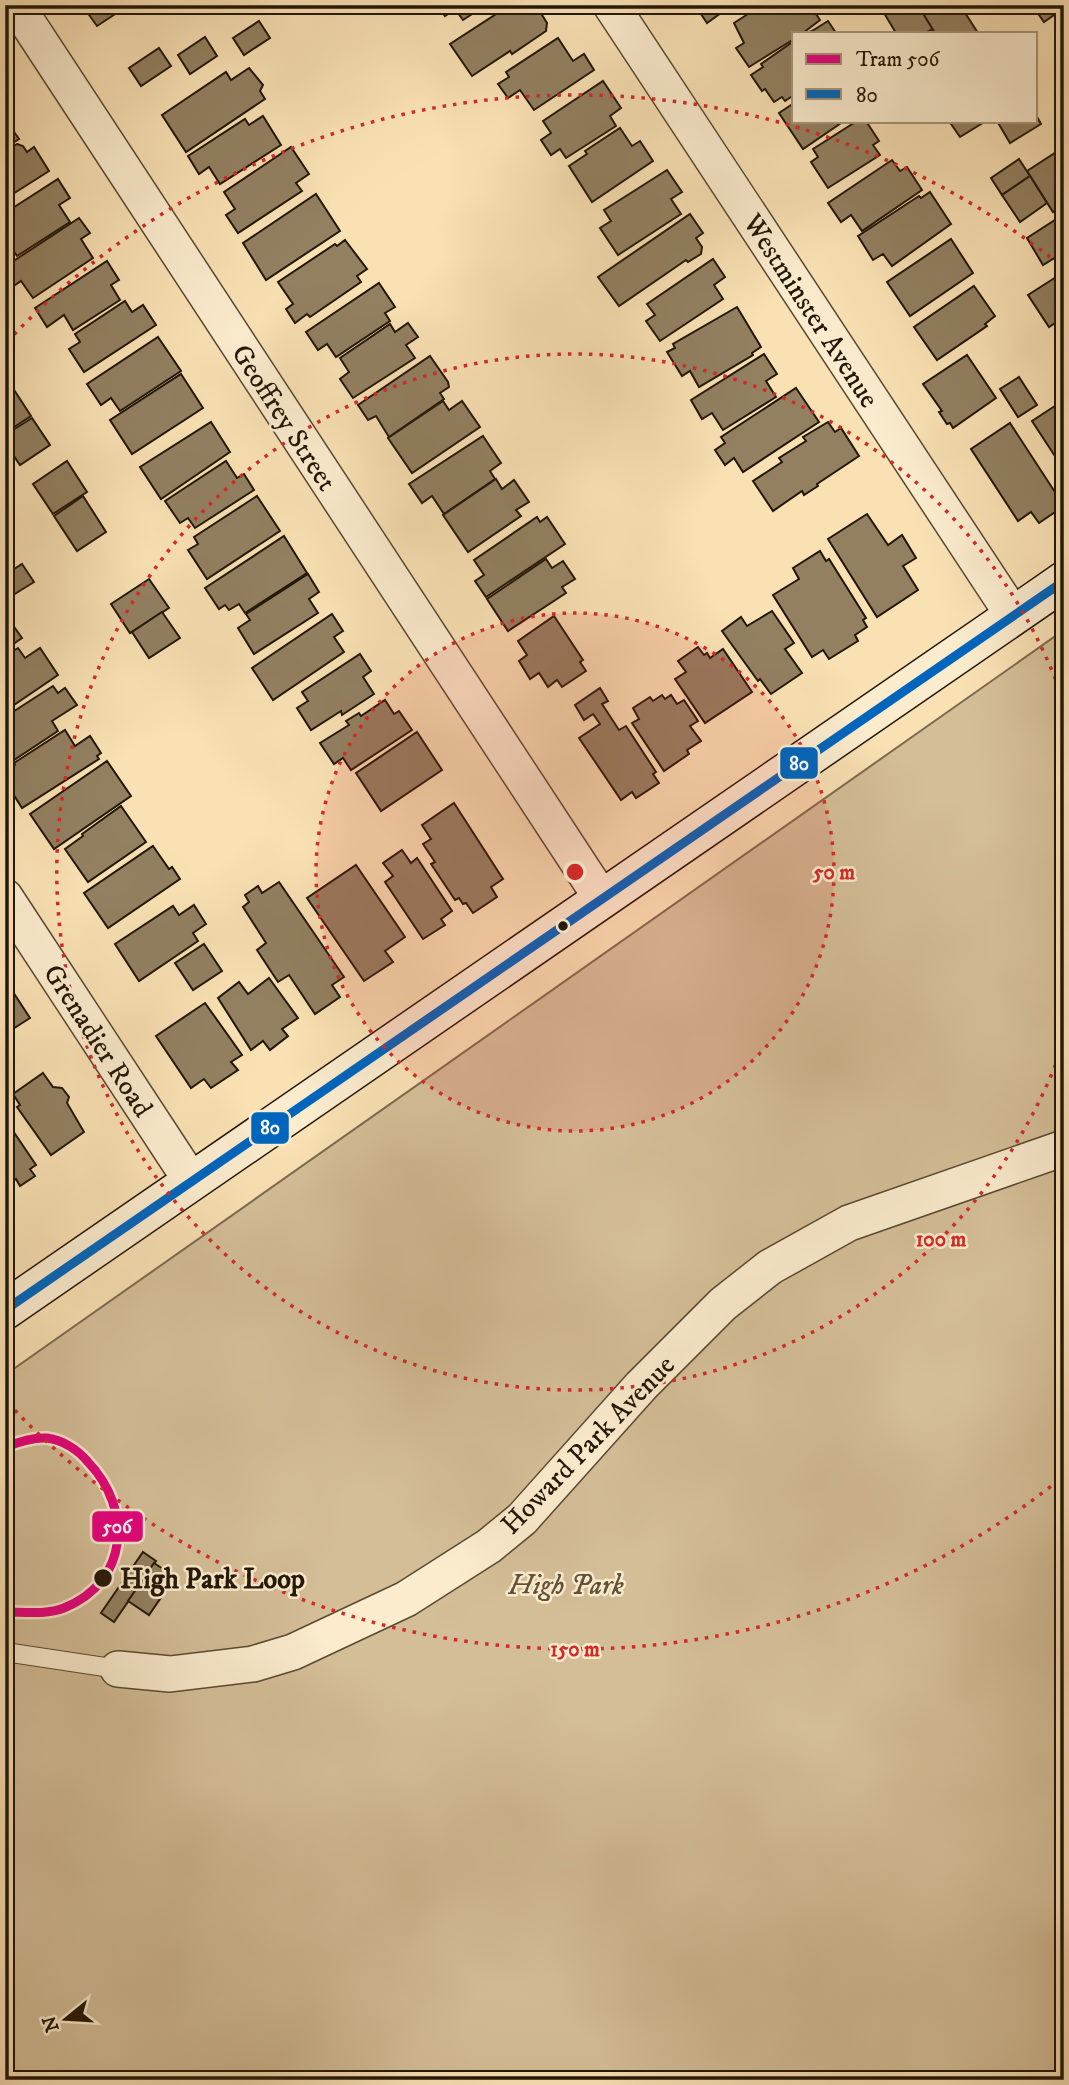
<svg xmlns="http://www.w3.org/2000/svg" width="1069" height="2085" font-family="'IM FELL DW Pica',serif">
<style>
.green{fill:#d4be97;stroke:#7b6a4f;stroke-width:2}
.building{fill:#928061;stroke:#221607;stroke-width:2}
.lines{fill:none;stroke-linecap:round;stroke-linejoin:round}
.lane-casing{stroke:#584932;stroke-width:20}
.street-casing{stroke:#584932;stroke-width:38}
.secondary-casing{stroke:#221607;stroke-width:41}
.lane{stroke:#fbecce;stroke-width:18}
.street{stroke:#fbecce;stroke-width:35}
.secondary{stroke:#fbecce;stroke-width:38}
.bus-1-casing{stroke:#fbecce;stroke-width:14}
.bus-1{stroke:#0065bd;stroke-width:9}
.tram-1-casing{stroke:#fbecce;stroke-width:14}
.tram-1{stroke:#e5007d;stroke-width:9}
.ring{fill:none;stroke:#d62828;stroke-width:3.5;stroke-dasharray:3.5 7}
.bus-dot{fill:#221607;stroke:#fbecce;stroke-width:2.5}
.labels{text-anchor:middle;stroke-width:5;stroke-linejoin:round;paint-order:stroke}
.street-label{font-size:28px;fill:#221607;stroke:#fbecce}
.stop-label{font-size:28px;font-weight:bold;fill:#221607;stroke:#fbecce;text-anchor:start}
.park-label{font-size:28px;font-style:italic;fill:#605139;stroke:#fbecce}
.centre{fill:#d62828;stroke:#fbecce;stroke-width:3.5}
.ring-label{font-size:21px;text-anchor:middle;font-weight:bold;fill:#d62828;stroke:#fbecce;stroke-width:5;stroke-linejoin:round;paint-order:stroke}
.line-badge{stroke:#fbecce;stroke-width:2.5}
.badge-label{font-size:19px;text-anchor:middle;font-weight:bold;fill:#fff}
</style>
<rect width="100%" height="100%" fill="#f9e1b4"/>
<filter id="stains"><feTurbulence type="fractalNoise" baseFrequency=".00286" numOctaves="4"/><feColorMatrix values="0 0 0 0 .2 0 0 0 0 .09 0 0 0 0 .02 0 0 0 .5 -.17"/></filter>
<radialGradient id="worn" r=".72"><stop offset=".6" stop-color="#630" stop-opacity="0"/><stop offset="1" stop-color="#630" stop-opacity=".3"/></radialGradient>
<path class="green" d="M1064,630V2080H5V1375Z"/>
<g class="building">
<path d="M82,5H125L126,7L97,26Z"/>
<path d="M437,5H486L463,20L455,9L445,16Z"/>
<path d="M510,5H546L539,10L547,23L546,31L512,54L510,51L472,76L450,44Z"/>
<path d="M695,5H732L707,23Z"/>
<path d="M762,5H810L820,20L803,33H794V39L749,67L736,48L744,43L734,23Z"/>
<path d="M897,5H918L933,29L925,33H896L884,13Z"/>
<path d="M938,5H960L978,33H935L924,15Z"/>
<path d="M1032,5H1064V8L1044,22Z"/>
<path d="M259,21L270,38L244,55L233,38Z"/>
<path d="M828,21L836,33H806L812,31Z"/>
<path d="M205,37L217,56L190,74L178,55Z"/>
<path d="M558,38L573,61L584,54L594,70L534,110L520,90L508,98L498,84L509,77L506,72Z"/>
<path d="M794,41V95L785,101L782,97L774,102L765,89L762,91L751,75L763,67L761,64Z"/>
<path d="M159,48L171,66L141,86L129,68Z"/>
<path d="M249,68L263,85L260,91L265,99L186,152L162,115L226,72L231,80Z"/>
<path d="M603,81L621,108L610,116L616,126L566,158L560,149L551,155L541,140L551,133L543,121Z"/>
<path d="M794,103V121H844L803,149L779,113Z"/>
<path d="M1036,115L1041,124L1010,143L997,121H1036Z"/>
<path d="M263,116L281,145L220,184L209,167L199,174L188,156L245,119L249,125Z"/>
<path d="M5,119L19,139L5,148Z"/>
<path d="M857,121H866L879,141L873,145L880,155L828,188L811,162L818,157L813,149Z"/>
<path d="M949,121H986L960,137Z"/>
<path d="M620,128L632,146L640,141L653,161L592,202L569,166L587,154L585,151Z"/>
<path d="M17,144L23,146L27,152L34,147L49,171L5,199V152Z"/>
<path d="M291,147L309,174L296,183L302,191L238,233L226,215L235,209L224,192Z"/>
<path d="M1058,151L1064,161V205L1053,212L1027,171Z"/>
<path d="M1019,159L1030,176L1002,195L991,178Z"/>
<path d="M892,160L900,171L907,167L922,190L862,231L851,215L841,222L828,203Z"/>
<path d="M667,170L682,192L671,199L681,214L618,255L600,228L611,221L604,210Z"/>
<path d="M1030,176L1047,203L1020,222L1002,195Z"/>
<path d="M58,179L70,198L59,205L70,222L17,256L9,244L5,247V213Z"/>
<path d="M930,192L951,224L892,266L883,254L873,260L858,236L919,196L921,198Z"/>
<path d="M316,194L340,231L266,280L243,243Z"/>
<path d="M690,214L703,233L696,238L702,247L701,254L688,262L686,260L619,306L598,277Z"/>
<path d="M79,218L90,233L81,239L93,258L33,298L21,281L8,290L5,287V264L9,262V264Z"/>
<path d="M1055,220L1064,234V252L1043,265L1027,238Z"/>
<path d="M951,239L973,273L910,316L887,282Z"/>
<path d="M345,240L367,269L357,276L361,282L310,317L307,314L295,323L286,309L293,304L278,282L335,244L337,246Z"/>
<path d="M713,259L725,277L714,285L723,299L660,341L646,321L655,315L647,304Z"/>
<path d="M107,261L119,280L111,285L120,300L73,330L64,315L47,327L35,308Z"/>
<path d="M1064,272V317L1049,327L1028,295Z"/>
<path d="M379,283L395,307L385,313L390,321L336,357L327,344L318,350L306,332Z"/>
<path d="M974,286L995,316L985,324L987,326L937,360L914,327Z"/>
<path d="M125,301L132,312L143,305L156,325L84,372L69,349L80,342L75,334Z"/>
<path d="M737,307L761,347L752,353L753,355L699,387L690,371L682,376L667,352L675,348L673,344Z"/>
<path d="M408,323L418,337L406,345L415,358L353,398L340,379L349,372L340,358L390,324L395,332Z"/>
<path d="M158,337L181,371L120,411L111,398L101,405L87,384Z"/>
<path d="M764,354L777,374L766,381L776,397L723,430L712,413L702,419L691,400Z"/>
<path d="M967,355L996,398L953,428L950,423L947,424L939,412L942,411L923,384Z"/>
<path d="M430,356L448,382L449,387L440,393L444,399L389,437L376,416L368,420L358,405Z"/>
<path d="M181,374L203,408L132,454L110,420Z"/>
<path d="M5,376L31,416L5,433Z"/>
<path d="M1019,377L1037,405L1018,417L1000,389Z"/>
<path d="M796,388L819,422L743,472L734,458L725,465L715,450L725,443L721,437Z"/>
<path d="M1064,400V470L1032,421Z"/>
<path d="M443,401L449,410L462,401L480,427L412,473L388,438Z"/>
<path d="M32,418L50,445L20,465L5,443V435Z"/>
<path d="M211,422L230,452L161,499L140,467Z"/>
<path d="M828,422L835,432L841,428L859,456L817,484L818,486L804,495L802,491L773,511L753,481L782,462L779,458L806,441L803,437Z"/>
<path d="M1010,423L1064,506L1039,523L1031,512L1018,521L971,449Z"/>
<path d="M483,436L501,463L490,471L495,479L444,514L432,496L422,503L409,484Z"/>
<path d="M67,461L87,492L53,514L33,484Z"/>
<path d="M226,461L237,478L244,474L254,490L195,528L188,518L180,523L165,501Z"/>
<path d="M496,479L502,489L514,480L529,502L516,510L521,516L468,552L443,515Z"/>
<path d="M83,496L106,532L77,551L54,516Z"/>
<path d="M257,496L280,531L207,579L188,550L198,544L194,537Z"/>
<path d="M867,514L888,545L902,535L916,558L903,566L918,590L877,617L828,539Z"/>
<path d="M537,517L540,522L547,517L565,544L486,597L475,581L484,575L474,560Z"/>
<path d="M284,536L307,573L245,613L239,604L229,610L225,605L219,609L205,588Z"/>
<path d="M820,551L826,561L829,559L866,618L863,620L867,627L855,635L858,641L829,659L823,650L812,657L773,595L799,579L793,568Z"/>
<path d="M546,559L552,568L563,561L575,579L562,587L566,593L508,631L487,599Z"/>
<path d="M22,564L34,582L5,600V575Z"/>
<path d="M308,574L319,592L309,599L318,613L254,654L238,628L250,620L246,614Z"/>
<path d="M149,579L169,608L130,633L111,604Z"/>
<path d="M772,611L794,643L785,649L802,673L771,694L760,679L758,681L722,631L741,617L747,626Z"/>
<path d="M162,612L180,638L149,658L132,632Z"/>
<path d="M5,614L22,638L9,647L11,651L5,655Z"/>
<path d="M332,614L343,631L334,637L344,652L273,700L252,668Z"/>
<path d="M554,616L583,660L580,662L586,671L562,687L557,680L548,687L539,673L530,679L519,661L527,655L518,641Z"/>
<path d="M698,647L704,655L707,653L710,658L723,649L752,692L705,723L675,679L686,672L678,661Z"/>
<path d="M18,648L25,658L40,648L58,675L5,711V656Z"/>
<path d="M360,654L371,671L363,677L374,694L342,715L341,711L311,730L297,708L308,701L302,692Z"/>
<path d="M53,686L58,693L65,688L77,705L52,721L58,731L5,766V717Z"/>
<path d="M600,688L608,701L602,704L619,730L626,726L656,772L653,774L659,783L636,798L632,792L621,800L579,738L600,724L593,714L584,720L575,705Z"/>
<path d="M662,695L665,699L671,695L677,704L684,700L698,721L690,726L701,741L687,750L689,754L664,771L632,723L639,719L633,708L650,697L653,701Z"/>
<path d="M385,700L394,714L399,711L412,730L351,770L343,758L334,764L320,743L349,725L346,721L359,713L361,716Z"/>
<path d="M65,730L75,746L90,736L101,753L97,756L99,759L22,808L5,781V772L15,765L14,763Z"/>
<path d="M417,732L442,770L381,811L356,773Z"/>
<path d="M107,761L131,796L54,849L30,814Z"/>
<path d="M454,803L503,879L491,887L497,897L473,913L466,903L463,904L459,898L455,900L431,864L435,862L423,844L431,839L422,825Z"/>
<path d="M121,806L146,842L88,882L65,849L83,836L82,834Z"/>
<path d="M153,846L169,869L172,867L180,879L108,928L84,893Z"/>
<path d="M402,850L411,863L417,858L452,911L441,919L445,925L423,939L385,882L393,876L383,863Z"/>
<path d="M356,865L405,937L385,951L393,962L364,981L307,898Z"/>
<path d="M279,882L344,977L332,985L340,997L315,1014L289,975L278,982L257,950L266,943L243,907L249,902L245,895L258,886L262,893Z"/>
<path d="M194,905L206,924L193,933L198,941L139,981L115,944L173,906L179,915Z"/>
<path d="M204,944L222,971L193,990L175,963Z"/>
<path d="M269,978L298,1018L282,1029L288,1036L270,1050L263,1041L251,1050L218,998L239,982L248,994Z"/>
<path d="M15,995L30,1018L5,1034V1002Z"/>
<path d="M205,1003L242,1055L231,1062L238,1070L211,1088L204,1079L191,1088L156,1036Z"/>
<path d="M43,1073L53,1087L62,1088L69,1097L67,1103L84,1132L51,1155L17,1107L20,1105L13,1094Z"/>
<path d="M5,1119L36,1165L30,1169L35,1176L20,1186L16,1179L5,1187Z"/>
<path d="M143,1552L156,1561L114,1622L101,1613Z"/>
<path d="M154,1563L175,1577L149,1615L128,1601Z"/>
</g>
<g class="lines">
<g class="lane-casing">
<path id="lane" d="M5,1652L118,1669"/>
</g>
<g class="street-casing">
<g id="street">
<path d="M16,5L602,899"/>
<path d="M611,5L1013,615"/>
<path d="M5,897L192,1182"/>
<path d="M118,1669L170,1674L253,1664L293,1652L406,1599L489,1546L522,1519L641,1386L723,1304L770,1267L849,1223L1064,1148"/>
</g>
</g>
<g class="secondary-casing">
<path id="secondary" d="M5,1310L1064,581"/>
</g>
<use href="#lane" class="lane"/>
<use href="#street" class="street"/>
<use href="#secondary" class="secondary"/>
<g class="bus-1-casing">
<path id="bus-1" d="M5,1310L1064,581"/>
</g>
<use href="#bus-1" class="bus-1"/>
<g class="tram-1-casing">
<path id="tram-1" d="M5,1447C18,1442 33,1437 47,1438C63,1440 78,1450 88,1462C133,1509 129,1582 64,1608C46,1615 24,1612 5,1612"/>
</g>
<use href="#tram-1" class="tram-1"/>
</g>
<circle cx="575" cy="872" r="259" fill="#d62828" fill-opacity=".12"/>
<g class="ring">
<circle cx="575" cy="872" r="259"/>
<path d="M1063 1045A518 518 0 1 1 1063 699"/>
<path d="M1059 1480A777 777 0 0 1 7 1402M7 342A777 777 0 0 1 1059 264"/>
</g>
<g class="bus-dot">
<circle cx="563" cy="926" r="6"/>
<circle cx="103" cy="1578" r="10"/>
</g>
<g class="labels">
<g class="street-label">
<text transform="translate(812 310) rotate(57)" y="10">Westminster Avenue</text>
<text transform="translate(285 417) rotate(57)" y="10">Geoffrey Street</text>
<text transform="translate(99 1040) rotate(57)" y="10">Grenadier Road</text>
<text transform="translate(587 1444) rotate(-46)" y="10">Howard Park Avenue</text>
</g>
<g class="stop-label">
<text x="120" y="1588">High Park Loop</text>
</g>
<g class="park-label">
<text x="566" y="1594">High Park</text>
</g>
</g>
<circle cx="575" cy="872" r="10" class="centre"/>
<g class="ring-label">
<text x="834" y="879">50 m</text>
<text x="941" y="1246">100 m</text>
<text x="575" y="1656">150 m</text>
</g>
<g class="line-badge">
<rect x="779" y="746" width="40" height="34" rx="7" fill="#0065bd"/>
<rect x="250" y="1111" width="40" height="34" rx="7" fill="#0065bd"/>
<rect x="91" y="1510" width="53" height="33" rx="7" fill="#e5007d"/>
</g>
<g class="badge-label">
<text x="799" y="770">80</text>
<text x="270" y="1134">80</text>
<text x="117" y="1533">506</text>
</g>
<rect width="1069" height="2085" fill="none" stroke="#f9e1b4" stroke-width="28"/>
<rect x="7" y="7" width="1055" height="2071" fill="none" stroke="#221607" stroke-width="3.5"/>
<rect x="14" y="14" width="1041" height="2057" fill="none" stroke="#221607" stroke-width="2"/>
<rect x="792" y="32" width="245" height="91" fill="#fbecce" stroke="#a4967e" stroke-width="2"/>
<rect x="806" y="54" width="35" height="10" fill="#e5007d" stroke="#a4967e" stroke-width="2"/>
<text x="856" y="66" font-size="21" fill="#221607">Tram 506</text>
<rect x="806" y="89" width="35" height="10" fill="#0065bd" stroke="#a4967e" stroke-width="2"/>
<text x="856" y="102" font-size="21" fill="#221607">80</text>
<g transform="translate(66 2019) rotate(252)" stroke="#fbecce" stroke-width="5" paint-order="stroke">
<path d="M0-5L12 26L0 18L-12 26Z" fill="#221607"/>
<text y="-10" font-size="19" font-weight="bold" text-anchor="middle" fill="#221607">N</text>
</g>
<rect width="100%" height="100%" filter="url(#stains)"/>
<rect width="100%" height="100%" fill="url(#worn)"/>
</svg>
